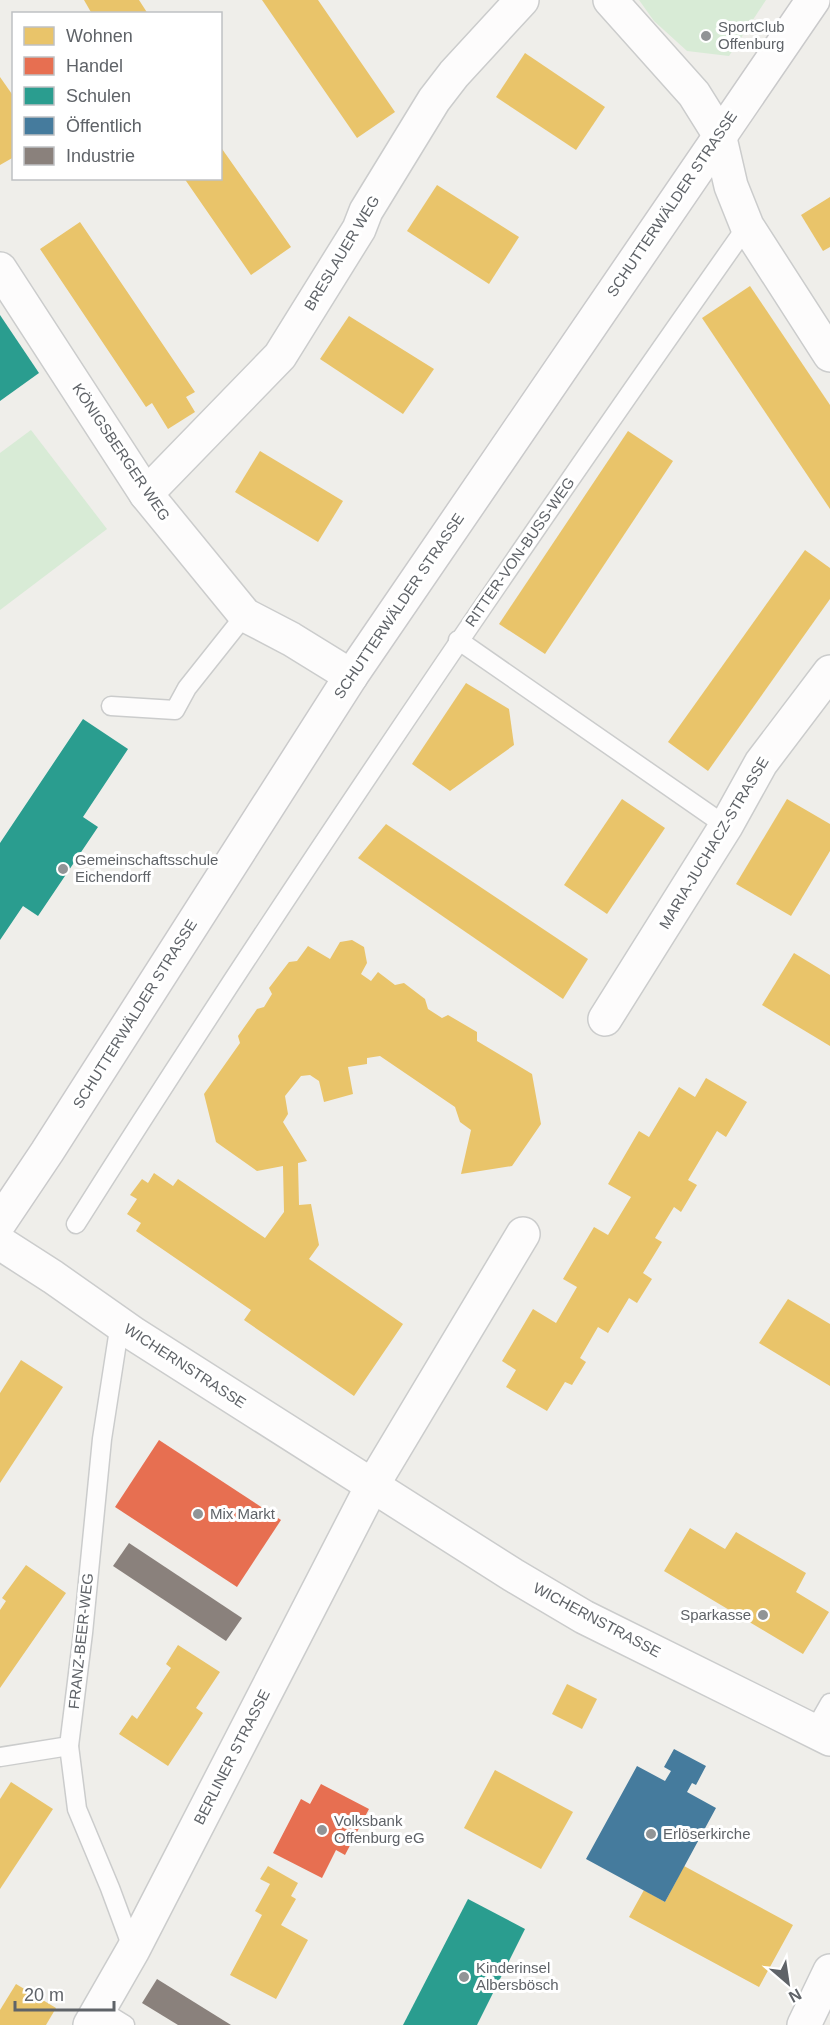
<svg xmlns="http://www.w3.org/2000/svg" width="830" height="2025" font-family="Helvetica,sans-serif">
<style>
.green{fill:#d8ebd6}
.homes{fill:#e9c46a}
.shops{fill:#e76f51}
.schools{fill:#2a9d8f}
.public{fill:#457b9d}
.industry{fill:#8a817c}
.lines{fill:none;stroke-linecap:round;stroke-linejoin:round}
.service-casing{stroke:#cbcccc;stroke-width:21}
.minor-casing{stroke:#cbcccc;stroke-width:36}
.tertiary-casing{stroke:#cbcccc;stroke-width:36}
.secondary-casing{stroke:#cacacb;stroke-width:36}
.service{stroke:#fdfcfc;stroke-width:18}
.minor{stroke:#fdfcfc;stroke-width:33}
.tertiary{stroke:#fdfcfc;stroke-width:33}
.secondary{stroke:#fdfcfc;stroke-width:33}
.poi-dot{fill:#919496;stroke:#fff;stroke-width:2}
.labels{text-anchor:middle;stroke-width:6;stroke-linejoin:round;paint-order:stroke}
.poi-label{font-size:15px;fill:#5f6368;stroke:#fff;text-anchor:start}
.street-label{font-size:15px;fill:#5f6368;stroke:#fff}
</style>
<rect width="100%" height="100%" fill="#efeeea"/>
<g class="green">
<path d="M639,0H766L729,56L687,51L654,21Z"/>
<path d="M31,430L107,529L0,610V453Z"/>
</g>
<g class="homes">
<path d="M84,0H139L148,14H92Z"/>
<path d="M262,0H318L395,112L357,138Z"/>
<path d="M525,53L605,107L576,150L496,97Z"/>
<path d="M0,77L14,97V157L0,165Z"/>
<path d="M220,146L291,247L251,275L184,178H220Z"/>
<path d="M437,185L519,237L489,284L407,231Z"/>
<path d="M830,197V247L823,251L801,215Z"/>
<path d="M80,222L195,392L186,397L195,412L168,429L152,403L146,407L40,249Z"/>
<path d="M750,286L830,405V509L702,318Z"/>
<path d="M349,316L434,369L403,414L320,359Z"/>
<path d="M628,431L673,461L545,654L499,624Z"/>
<path d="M260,451L343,501L318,542L235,492Z"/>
<path d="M805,550L830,568V599L708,771L668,742Z"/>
<path d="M466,683L509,709L514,745L450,791L412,764Z"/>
<path d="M622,799L665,828L607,914L564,885Z"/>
<path d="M787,799L830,824V851L791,916L736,884Z"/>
<path d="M386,824L588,959L563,999L358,858Z"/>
<path d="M352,940L364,947L367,963L361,974L371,981L378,972L395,985L404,983L425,999L428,1009L442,1018L448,1015L477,1032V1041L532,1074L541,1124L512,1166L461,1174L471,1130L460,1122L455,1107L380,1056L367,1058V1064L348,1067L353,1094L324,1102L319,1081L310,1075L301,1076L285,1096L288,1114L283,1122L307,1161L298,1163L299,1205L311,1204L319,1245L309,1259L403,1324L354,1396L244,1320L251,1310L136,1231L141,1223L127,1214L137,1199L130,1195L142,1179L148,1183L154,1173L173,1186L178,1179L265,1238L284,1212L283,1166L257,1171L216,1142L204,1094L240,1043L238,1036L257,1009L264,1007L272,994L269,988L289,962L297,961L308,946L330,959L340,942Z"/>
<path d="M794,953L830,975V1046L762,1005Z"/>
<path d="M706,1078L747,1102L726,1137L717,1131L688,1180L697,1185L681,1212L674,1207L655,1238L662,1242L643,1273L652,1279L637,1303L629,1298L608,1333L598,1327L580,1358L586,1362L572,1385L565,1382L547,1411L506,1387L516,1370L502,1361L533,1309L556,1323L577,1287L563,1279L594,1227L608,1235L631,1197L608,1184L639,1131L649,1137L679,1087L695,1097Z"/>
<path d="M788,1299L830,1324V1386L759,1343Z"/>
<path d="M21,1360L63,1387L0,1483V1393Z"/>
<path d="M690,1528L725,1549L736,1532L806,1573L796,1592L829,1612L803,1654L664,1571Z"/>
<path d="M26,1565L66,1593L0,1688V1610L6,1601L2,1598Z"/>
<path d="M178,1645L220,1672L196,1708L203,1713L168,1766L119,1734L132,1715L137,1719L171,1668L166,1664Z"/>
<path d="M567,1684L597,1699L582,1729L552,1714Z"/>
<path d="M495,1770L573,1812L541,1869L464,1828Z"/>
<path d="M11,1782L53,1809L0,1889V1799Z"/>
<path d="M268,1866L298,1883L291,1896L296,1899L281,1925L308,1940L276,1999L230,1975L262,1915L255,1911L270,1884L260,1879Z"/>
<path d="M684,1866L793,1925L759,1987L629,1917L644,1890L665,1902Z"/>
<path d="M16,1984L56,2008L46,2025H0V2010Z"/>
</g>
<g class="shops">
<path d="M159,1440L281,1520L237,1587L115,1507Z"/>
<path d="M321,1784L369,1809L345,1855L336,1850L322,1878L273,1853L301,1799L310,1804Z"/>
</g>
<g class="schools">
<path d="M0,315L39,373L0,401Z"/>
<path d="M83,719L128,749L83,817L98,827L38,916L23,906L0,940V843Z"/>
<path d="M468,1899L525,1929L477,2025H403Z"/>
</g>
<path class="public" d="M674,1749L706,1766L696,1785L692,1783L687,1792L716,1808L665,1902L586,1859L637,1766L665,1781L671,1771L664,1767Z"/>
<g class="industry">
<path d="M129,1543L242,1618L226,1641L113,1566Z"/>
<path d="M157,1979L231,2025H178L142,2003Z"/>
</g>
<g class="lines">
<g class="service-casing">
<g id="service">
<path d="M458,640L726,826"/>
<path d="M111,706L175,710L187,688L245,615"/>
<path d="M76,1224C290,885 516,554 747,226"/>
<path d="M120,1323L102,1439L83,1633L69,1746L77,1809L110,1888L133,1950"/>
<path d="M814,1731L830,1703"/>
<path d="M0,1757L69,1746"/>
<path d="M99,2009L125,2025"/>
</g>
</g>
<g class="minor-casing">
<g id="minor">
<path d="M610,0L694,94L719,134L731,186L747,226L830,355"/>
<path d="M0,269L146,494L245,615L291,639L351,676"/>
<path d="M146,494L280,356L359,229L366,211L434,100L454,74L522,0"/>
<path d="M605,1019L726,826L761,763L830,672"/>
<path d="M90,2025L133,1950L372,1486L523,1234"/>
<path d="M804,2025L830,1971"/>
</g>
</g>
<g class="tertiary-casing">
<path id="tertiary" d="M0,1243L53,1277L134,1334L513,1575L584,1617L830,1739"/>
</g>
<g class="secondary-casing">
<path id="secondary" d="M0,1222L47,1152L351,676L813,0"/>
</g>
<use href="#service" class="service"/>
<use href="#minor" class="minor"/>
<use href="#tertiary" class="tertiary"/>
<use href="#secondary" class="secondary"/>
</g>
<g class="poi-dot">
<circle cx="706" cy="36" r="6"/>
<circle cx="63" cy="869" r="6"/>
<circle cx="198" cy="1514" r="6"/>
<circle cx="763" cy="1615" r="6"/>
<circle cx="322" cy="1830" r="6"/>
<circle cx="651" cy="1834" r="6"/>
<circle cx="464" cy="1977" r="6"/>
</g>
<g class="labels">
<g class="poi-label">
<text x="718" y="32">SportClub<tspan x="718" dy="17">Offenburg</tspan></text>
<text x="75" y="865">Gemeinschaftsschule<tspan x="75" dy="17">Eichendorff</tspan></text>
<text x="210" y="1519">Mix Markt</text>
<text x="751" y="1620" text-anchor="end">Sparkasse</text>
<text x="334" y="1826">Volksbank<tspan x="334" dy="17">Offenburg eG</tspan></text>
<text x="663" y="1839">Erlöserkirche</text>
<text x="476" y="1973">Kinderinsel<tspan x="476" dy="17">Albersbösch</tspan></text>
</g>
<g class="street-label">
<text transform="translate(672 204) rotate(-56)" y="5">SCHUTTERWÄLDER STRASSE</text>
<text transform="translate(342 253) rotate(-59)" y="5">BRESLAUER WEG</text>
<text transform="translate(121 452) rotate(56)" y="5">KÖNIGSBERGER WEG</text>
<text transform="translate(520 552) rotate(-55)" y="5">RITTER-VON-BUSS-WEG</text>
<text transform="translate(399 606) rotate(-56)" y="5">SCHUTTERWÄLDER STRASSE</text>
<text transform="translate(714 843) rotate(-59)" y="5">MARIA-JUCHACZ-STRASSE</text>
<text transform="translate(135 1014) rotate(-58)" y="5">SCHUTTERWÄLDER STRASSE</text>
<text transform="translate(185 1366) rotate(33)" y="5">WICHERNSTRASSE</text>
<text transform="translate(597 1620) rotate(28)" y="5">WICHERNSTRASSE</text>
<text transform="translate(81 1641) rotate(-84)" y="5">FRANZ-BEER-WEG</text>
<text transform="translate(232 1757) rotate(-63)" y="5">BERLINER STRASSE</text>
</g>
</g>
<rect x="12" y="12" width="210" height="168" fill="#ffffff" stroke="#bfc1c3" stroke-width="1.5"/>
<rect x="24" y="27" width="30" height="18" fill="#e9c46a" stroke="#bfc1c3" stroke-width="1.5"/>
<text x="66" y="42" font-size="18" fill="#5f6368">Wohnen</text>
<rect x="24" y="57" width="30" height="18" fill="#e76f51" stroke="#bfc1c3" stroke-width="1.5"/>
<text x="66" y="72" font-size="18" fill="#5f6368">Handel</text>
<rect x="24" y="87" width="30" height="18" fill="#2a9d8f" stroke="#bfc1c3" stroke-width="1.5"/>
<text x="66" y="102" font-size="18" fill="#5f6368">Schulen</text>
<rect x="24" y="117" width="30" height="18" fill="#457b9d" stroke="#bfc1c3" stroke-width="1.5"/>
<text x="66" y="132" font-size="18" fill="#5f6368">Öffentlich</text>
<rect x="24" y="147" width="30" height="18" fill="#8a817c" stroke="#bfc1c3" stroke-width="1.5"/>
<text x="66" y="162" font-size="18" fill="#5f6368">Industrie</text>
<g transform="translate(788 1983) rotate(151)" stroke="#ffffff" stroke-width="4.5" paint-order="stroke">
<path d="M0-4.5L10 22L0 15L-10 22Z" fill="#5f6368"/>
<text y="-9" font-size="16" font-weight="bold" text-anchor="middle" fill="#5f6368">N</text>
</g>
<path d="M15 2001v9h99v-9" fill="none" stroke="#5f6368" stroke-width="3"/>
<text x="24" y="2001" font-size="18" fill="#5f6368" stroke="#ffffff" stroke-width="4.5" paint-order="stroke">20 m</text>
</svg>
